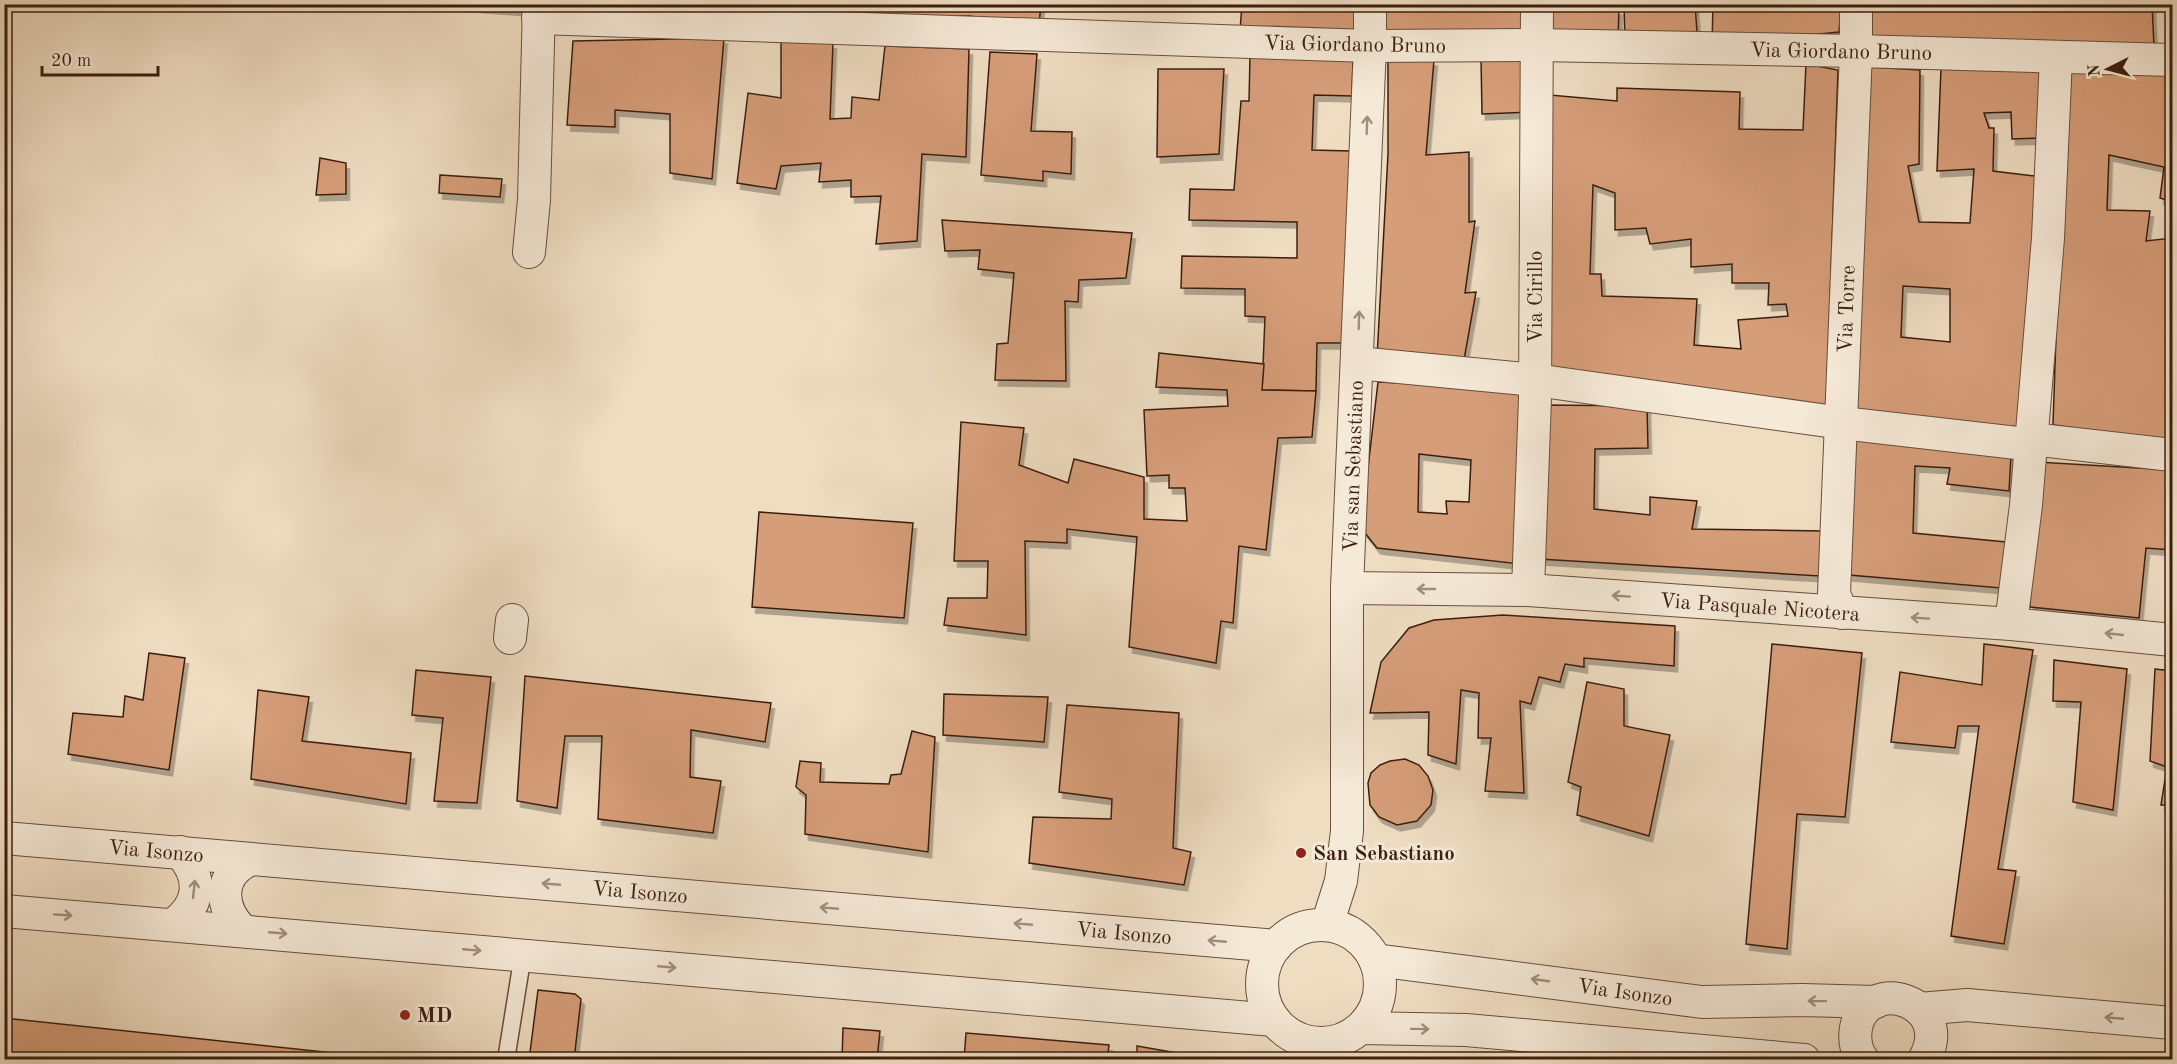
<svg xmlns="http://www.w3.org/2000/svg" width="2177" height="1064" font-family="'Old Standard TT',serif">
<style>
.building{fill:#d69d79;stroke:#3c1f0f;stroke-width:1.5;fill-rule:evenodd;filter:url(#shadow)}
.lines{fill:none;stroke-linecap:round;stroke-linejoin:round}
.lane-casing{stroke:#694e3c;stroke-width:19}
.street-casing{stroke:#694e3c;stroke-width:34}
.lane{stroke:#f5e9d7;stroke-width:16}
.street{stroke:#f5e9d7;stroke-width:32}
.oneway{stroke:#a28e7d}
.poi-dot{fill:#8f2418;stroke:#f5e9d7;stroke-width:2}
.labels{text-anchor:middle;stroke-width:6;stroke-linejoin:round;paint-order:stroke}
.street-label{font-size:21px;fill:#3c1f0f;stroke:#f5e9d7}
.poi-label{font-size:21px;font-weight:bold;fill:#3c1f0f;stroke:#f5e9d7;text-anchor:start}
</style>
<defs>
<filter id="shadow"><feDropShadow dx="3.5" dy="6" stdDeviation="0" flood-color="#0004"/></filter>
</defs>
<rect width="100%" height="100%" fill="#efddc2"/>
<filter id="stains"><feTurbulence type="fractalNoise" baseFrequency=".00333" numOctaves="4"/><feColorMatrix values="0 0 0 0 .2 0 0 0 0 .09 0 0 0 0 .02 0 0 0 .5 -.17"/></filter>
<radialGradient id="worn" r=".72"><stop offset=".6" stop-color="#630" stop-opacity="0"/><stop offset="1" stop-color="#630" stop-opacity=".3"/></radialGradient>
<g class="building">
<path d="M443,4H526L525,10Z"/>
<path d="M688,4H1041L1039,25L969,16L914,18L688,13Z"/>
<path d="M1242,4H1360L1361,32L1240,31Z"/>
<path d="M1384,4H1528V34L1385,36Z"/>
<path d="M1548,4H1598V10L1619,9L1618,39L1548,36Z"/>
<path d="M1624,4H1695L1698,46L1625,41Z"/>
<path d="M1713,4L1756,10V4H1841L1839,32L1712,45Z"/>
<path d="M1871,4H2152L2154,46L1870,47Z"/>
<path d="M724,38L712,179L670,173V114L615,110V127L567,125L573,41Z"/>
<path d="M781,42L833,43L830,119L851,118L852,97L879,100L885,46L969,49L966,157L922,154L917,241L876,244L881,196L851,197V180L819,182L821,163L781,166L776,189L737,183L748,93L781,98Z"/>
<path d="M990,52L1037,54L1031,131L1072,132L1071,174L1043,171V181L981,175Z"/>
<path d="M1526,54L1530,112L1482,114L1481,58Z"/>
<path d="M1250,56L1353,59L1352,96L1314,95L1312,150L1350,151L1347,343H1317L1316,391L1262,390L1265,317L1245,316V289L1181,288L1182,256L1297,258V222L1189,220L1190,189L1234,190L1241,101H1249Z"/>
<path d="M1388,58L1434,60L1426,155L1469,152V222L1475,221L1465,293L1476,292L1463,366L1377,358L1388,154Z"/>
<path d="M1806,64L1838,70L1826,415L1543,369L1550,95L1617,101V88L1740,92L1739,129L1803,130ZM1593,185L1615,193V230L1646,228L1650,244L1691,239V267L1732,264V283H1769L1768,305L1786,304L1788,316L1738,320L1741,349L1694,345L1697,299L1602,296L1601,274H1590Z"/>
<path d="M1871,67L1920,70L1919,164L1908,166L1919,222L1970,223L1974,169L1937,171L1941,68L2051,71L2043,138L2012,139L2011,112L1984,113L1989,128H1994L1993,171L2043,177L2019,427L1855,415ZM1903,286L1950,289V342L1901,337Z"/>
<path d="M2065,68L2172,74V202L2160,198L2164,167L2109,155L2107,210L2150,211L2146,241L2172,238V441L2053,425Z"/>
<path d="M1158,69H1224L1219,154L1157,157Z"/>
<path d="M320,158L346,163V194L316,195Z"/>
<path d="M440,175L502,179L500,197L439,193Z"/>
<path d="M942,220L1132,233L1126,278L1079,280L1078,302L1065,301L1066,381L995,380L997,344L1008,343L1014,273L978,269L980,250L945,251Z"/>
<path d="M1159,353L1264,364L1262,390L1316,391L1312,437L1278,438L1266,550L1239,546L1233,623L1221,621L1216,663L1129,647L1137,537L1067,529V543L1025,541L1026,635L944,625L948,598H987L988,561H954L961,422L1024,428L1019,465L1068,483L1074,459L1144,477V519L1187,521L1185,488H1169V475L1147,476L1144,410L1228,406L1227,390L1156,387Z"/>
<path d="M1378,382L1528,388L1520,564L1377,548L1361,528ZM1419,454L1471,460L1469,502L1446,501L1447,514L1418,512Z"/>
<path d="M1543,405L1647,406L1648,448L1595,449L1594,509L1650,515V497L1697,501L1692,529L1824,531L1820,576L1539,559Z"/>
<path d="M1850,431L2011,454L2009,491L1947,484L1950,468L1915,466L1913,533L2006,542L2001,588L1849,575Z"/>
<path d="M2037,462L2172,470V550L2146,548L2139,618L2030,607Z"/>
<path d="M759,512L913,523L904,618L752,607Z"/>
<path d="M1503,615L1675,626L1674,666L1584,658V667L1565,664L1560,682L1539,677L1531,704L1520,701L1524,793L1485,791L1491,738H1478L1479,693L1461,690L1456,764L1428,755L1429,712L1370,713L1381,662L1409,628L1434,620Z"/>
<path d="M1772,644L1862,653L1845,817L1797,814L1787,949L1746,944Z"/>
<path d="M1984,644L2033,650L1998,869L2016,871L2004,944L1951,936L1979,726H1958L1955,748L1891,742L1900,672L1982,685Z"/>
<path d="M149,653L185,658L169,770L68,754L73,713L123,717L125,696L143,700Z"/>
<path d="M2054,660L2127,669L2113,810L2073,802L2081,702L2053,701Z"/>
<path d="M2155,669L2172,671V805H2161L2167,767L2150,761Z"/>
<path d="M416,670L491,677L477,803L434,801L443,718L412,715Z"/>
<path d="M525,676L771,703L765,742L691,730L690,777L721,781L713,833L598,819L602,736H565L557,808L517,801Z"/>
<path d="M1587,682L1624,689V726L1670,735L1649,836L1577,815L1581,787L1568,782Z"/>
<path d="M258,690L309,697L302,741L411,753L406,804L251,779Z"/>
<path d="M944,694L1048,697L1044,742L943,735Z"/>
<path d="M1067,705L1179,713L1173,848L1191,852L1184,885L1029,863L1033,817L1111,819L1112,799L1059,792Z"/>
<path d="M912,731L935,737L928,852L805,834L806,795L796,787L800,761L821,763L820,782L889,784L891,775L901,774Z"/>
<path d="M1405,759L1419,765L1428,776L1433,790L1431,805L1417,821L1397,825L1379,817L1370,805L1368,783L1371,773L1380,765L1390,761Z"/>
<path d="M538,990L575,994L581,999L574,1060H529Z"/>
<path d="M4,1018L390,1059V1060H4Z"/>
<path d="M843,1028L880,1031L877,1060H842Z"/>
<path d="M966,1033L1109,1045L1107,1060H964Z"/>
<path d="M1137,1046L1217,1060H1137Z"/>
</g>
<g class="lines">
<g class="lane-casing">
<path id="lane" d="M506,1060L523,954"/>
</g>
<g class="street-casing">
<g id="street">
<path d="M538,18L1370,46L1537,45L1856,51L2172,60"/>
<path d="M529,252L534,200L539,4"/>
<path d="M1357,363L1535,380L1842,423L2017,443L2031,439L2172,455"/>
<path d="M1347,588L1528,590L2011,624L2172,640"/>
<path d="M1528,590L1535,398L1537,4"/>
<path d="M1842,613L1834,594L1856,51V4"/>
<path d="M2011,624L2026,505L2048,238L2056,57"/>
<path d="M510,638L512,620"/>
<path d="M4,838L1276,946"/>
<path d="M4,911L1274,1020"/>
<path d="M174,924C202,903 202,877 180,852"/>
<path d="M1327,925L1341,881L1347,831V588L1370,46V4"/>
<circle cx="1321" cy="984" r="59"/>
<path d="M242,930C219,907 218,875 249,860"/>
<path d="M1375,960L1702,1002L1802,1000L1876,1002"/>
<path d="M1919,1009L1967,1005L2172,1023"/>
<path d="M1361,1028L1466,1030L1804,1060"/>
<path d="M1863,1060C1856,1051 1854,1040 1856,1028C1866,973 1957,1001 1924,1060"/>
</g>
</g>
<use href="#lane" class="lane"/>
<use href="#street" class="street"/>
</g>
<defs><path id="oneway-shaft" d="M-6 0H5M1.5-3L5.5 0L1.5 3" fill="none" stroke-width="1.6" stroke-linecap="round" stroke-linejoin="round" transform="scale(1.5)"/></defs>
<g class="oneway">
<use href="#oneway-shaft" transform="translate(1367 125) rotate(-88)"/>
<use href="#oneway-shaft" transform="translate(1359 320) rotate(-88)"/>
<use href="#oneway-shaft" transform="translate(1426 589) rotate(-180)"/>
<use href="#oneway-shaft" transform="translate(1621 596) rotate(-176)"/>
<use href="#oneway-shaft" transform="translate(1920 618) rotate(-176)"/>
<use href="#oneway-shaft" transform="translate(2114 634) rotate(-174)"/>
<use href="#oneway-shaft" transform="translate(551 884) rotate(-175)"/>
<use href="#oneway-shaft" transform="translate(194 889) rotate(-84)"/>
<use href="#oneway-shaft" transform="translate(829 908) rotate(-175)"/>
<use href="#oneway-shaft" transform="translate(63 915) rotate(4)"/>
<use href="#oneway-shaft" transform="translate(1023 924) rotate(-175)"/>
<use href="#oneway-shaft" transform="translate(278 933) rotate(5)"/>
<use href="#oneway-shaft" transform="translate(1217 941) rotate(-175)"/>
<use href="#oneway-shaft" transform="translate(472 950) rotate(5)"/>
<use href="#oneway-shaft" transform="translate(667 967) rotate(5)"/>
<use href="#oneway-shaft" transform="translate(1540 980) rotate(-172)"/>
<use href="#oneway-shaft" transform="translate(1817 1001) rotate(-179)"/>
<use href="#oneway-shaft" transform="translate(2114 1018) rotate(-175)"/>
<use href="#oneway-shaft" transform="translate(1420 1029) rotate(1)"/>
</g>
<g class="poi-dot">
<circle cx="1301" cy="853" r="6"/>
<circle cx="405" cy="1015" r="6"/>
</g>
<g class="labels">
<g class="street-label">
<text transform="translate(1355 44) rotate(1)" y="7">Via Giordano Bruno</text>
<text transform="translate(1841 51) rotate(1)" y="7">Via Giordano Bruno</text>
<text transform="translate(1535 297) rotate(-90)" y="7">Via Cirillo</text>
<text transform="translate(1846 309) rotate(-88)" y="7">Via Torre</text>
<text transform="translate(1353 466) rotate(-88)" y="7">Via san Sebastiano</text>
<text transform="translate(1760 607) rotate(4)" y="7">Via Pasquale Nicotera</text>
<text transform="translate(156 851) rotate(5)" y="7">Via Isonzo</text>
<text transform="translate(640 892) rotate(5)" y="7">Via Isonzo</text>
<text transform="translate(1124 933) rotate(5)" y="7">Via Isonzo</text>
<text transform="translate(1625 992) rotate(8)" y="7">Via Isonzo</text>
</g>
<g class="poi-label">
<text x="1313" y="860">San Sebastiano</text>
<text x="417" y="1022">MD</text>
</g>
</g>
<rect width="2177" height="1064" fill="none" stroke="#efddc2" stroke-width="24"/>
<rect x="6" y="6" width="2165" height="1052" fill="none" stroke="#3c1f0f" stroke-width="3"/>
<rect x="12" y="12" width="2153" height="1040" fill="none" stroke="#3c1f0f" stroke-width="1.5"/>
<g transform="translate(2108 69) rotate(264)" stroke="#f5e9d7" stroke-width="4.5" paint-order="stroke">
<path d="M0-4.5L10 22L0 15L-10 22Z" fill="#3c1f0f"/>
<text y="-9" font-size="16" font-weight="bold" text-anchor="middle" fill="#3c1f0f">N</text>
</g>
<path d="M42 66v9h116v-9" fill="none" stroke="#3c1f0f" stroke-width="3"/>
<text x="51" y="66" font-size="18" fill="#3c1f0f" stroke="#f5e9d7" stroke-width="4.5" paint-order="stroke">20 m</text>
<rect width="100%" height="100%" filter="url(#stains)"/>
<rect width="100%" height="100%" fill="url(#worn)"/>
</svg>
